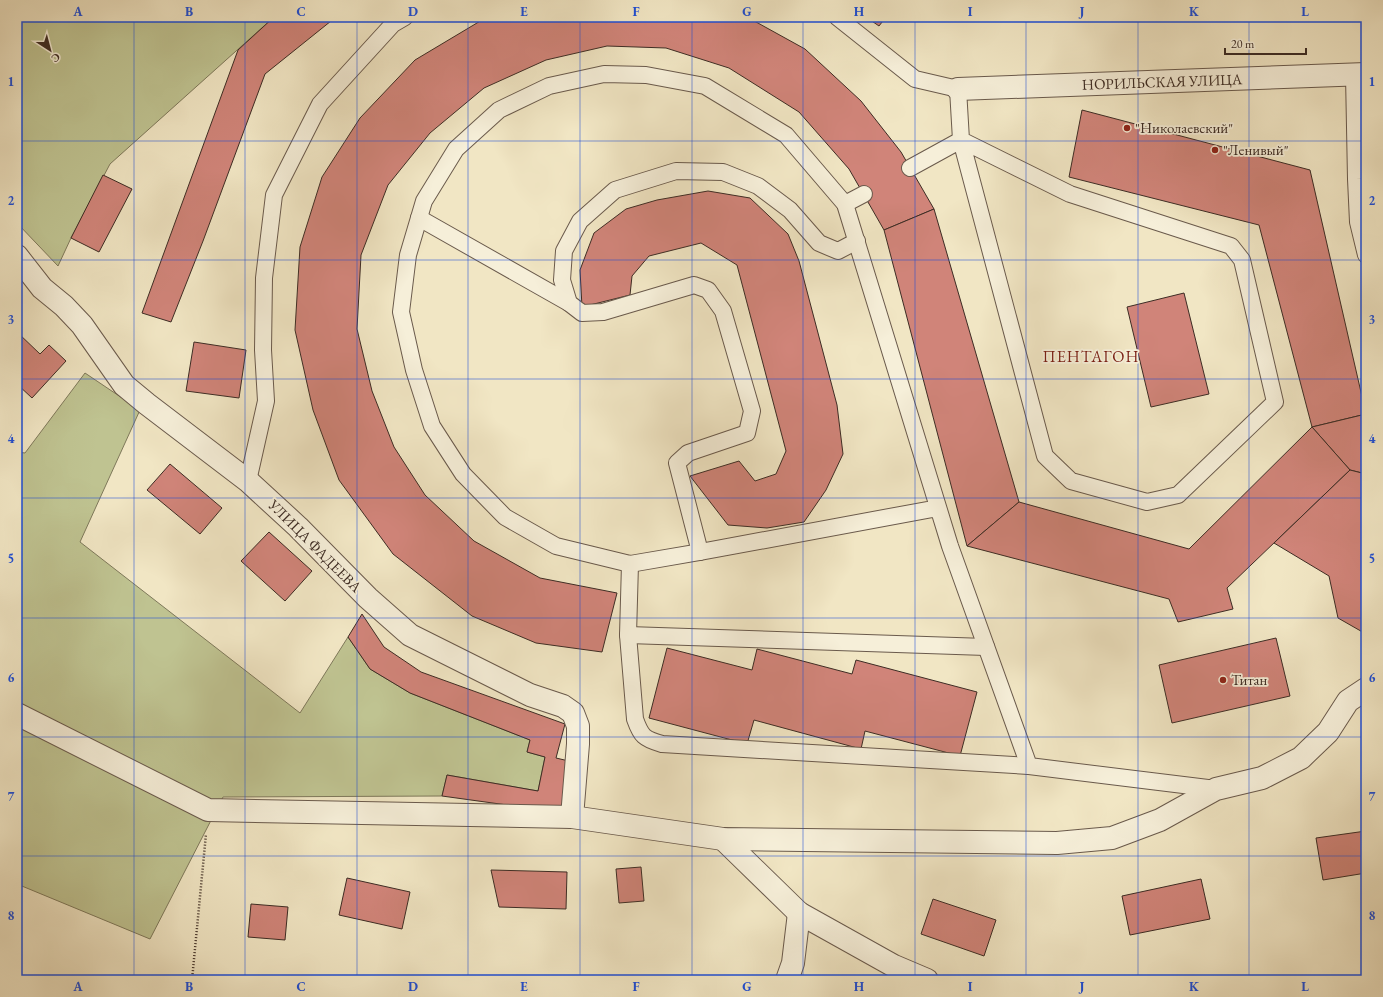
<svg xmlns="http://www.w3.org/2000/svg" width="1383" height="997" font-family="'EB Garamond',serif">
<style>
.green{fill:#bfc391;stroke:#7e785a}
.building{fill:#d08479;stroke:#3d2c24}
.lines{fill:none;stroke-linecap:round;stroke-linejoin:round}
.service-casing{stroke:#6a5a4c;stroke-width:18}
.minor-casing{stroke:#6a5a4c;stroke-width:24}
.path{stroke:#3d2c24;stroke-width:2.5;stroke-dasharray:1 2;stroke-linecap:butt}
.service{stroke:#f6efd9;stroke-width:16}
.minor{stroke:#f6efd9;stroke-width:22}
.grid{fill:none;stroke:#1d4ed8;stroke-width:1;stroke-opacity:0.55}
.poi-dot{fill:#8f2418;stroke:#f6efd9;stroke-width:1.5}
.labels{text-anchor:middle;stroke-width:3.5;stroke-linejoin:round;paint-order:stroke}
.street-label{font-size:15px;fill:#3d2c24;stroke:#f6efd9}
.poi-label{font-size:15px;fill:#3d2c24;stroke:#f6efd9;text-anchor:start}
.neighbourhood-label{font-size:16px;letter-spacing:1px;fill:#7a1f14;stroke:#f6efd9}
.neatline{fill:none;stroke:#1d4ed8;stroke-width:1.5}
.grid-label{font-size:13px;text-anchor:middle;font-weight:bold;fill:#1d4ed8}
</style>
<rect width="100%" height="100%" fill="#f1e6c4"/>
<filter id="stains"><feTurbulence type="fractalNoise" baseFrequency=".005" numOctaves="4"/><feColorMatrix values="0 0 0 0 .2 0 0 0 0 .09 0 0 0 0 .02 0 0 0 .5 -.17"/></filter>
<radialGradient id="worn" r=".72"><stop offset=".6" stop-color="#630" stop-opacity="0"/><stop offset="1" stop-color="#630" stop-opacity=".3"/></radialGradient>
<g class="green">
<path d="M17,17H274L110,164L71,238L58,266L17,223Z"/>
<path d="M954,17H1366V20L962,19Z"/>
<path d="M85,373L140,410L80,542L300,713L348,637L370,669L410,693L530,740L527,752L545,757L538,791L447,775L442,796L223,797L150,939L17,884V452L25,453Z"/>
</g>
<g class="building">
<path d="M274,17H336L265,74L203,241L171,322L142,313L238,50Z"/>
<path d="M487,17H747L805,49L861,101L901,152L934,209L884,230L849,169L799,112L729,68L666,48L607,46L546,60L484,88L430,133L388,185L361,255L357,329L372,391L394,447L425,495L474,541L540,578L617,593L602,652L536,643L472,616L393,554L339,480L313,410L295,330L300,247L322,177L360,118L415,60Z"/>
<path d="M866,17H886L879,26Z"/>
<path d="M1082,110L1310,170L1366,414L1312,427L1259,225L1069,177Z"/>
<path d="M103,175L132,189L99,252L71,238Z"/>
<path d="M708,191L750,198L788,234L799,261L837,405L843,454L826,490L804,522L767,528L728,525L690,476L739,461L755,481L776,474L786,451L737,265L701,243L649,256L632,276L630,295L582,307L580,270L594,233L626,209L657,200Z"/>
<path d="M934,209L1019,502L967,546L884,230Z"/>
<path d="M1184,293L1209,394L1151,407L1127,307Z"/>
<path d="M17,332L40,354L49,345L66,361L32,398L17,384Z"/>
<path d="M194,342L246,350L239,398L186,391Z"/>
<path d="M1366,414V474L1350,470L1312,427Z"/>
<path d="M1312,427L1350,470L1227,588L1233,609L1178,622L1169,599L967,546L1019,502L1189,549Z"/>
<path d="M170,464L222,508L200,534L147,490Z"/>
<path d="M1350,470L1366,474V634L1338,618L1329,576L1274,543Z"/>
<path d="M269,532L312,571L285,601L241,561Z"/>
<path d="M362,614L384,647L421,672L565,724L556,758L573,762L565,813L442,796L447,775L538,791L545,757L527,752L530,740L410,693L370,669L348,637Z"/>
<path d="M1276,638L1290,696L1172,723L1159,665Z"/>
<path d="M667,648L752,670L757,649L852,674L856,660L977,692L960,756L865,731L861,749L754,720L747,744L649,718Z"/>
<path d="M1366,831V873L1323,880L1316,838Z"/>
<path d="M641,867L644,901L619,903L616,869Z"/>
<path d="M491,870L567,872L566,909L499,907Z"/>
<path d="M347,878L410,892L402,929L339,915Z"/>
<path d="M1201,879L1210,919L1130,935L1122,896Z"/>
<path d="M933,899L996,920L984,956L921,934Z"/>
<path d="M251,904L288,907L285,940L248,937Z"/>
</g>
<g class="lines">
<g class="service-casing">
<g id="service">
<path d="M837,17L915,79L958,89L961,140L1045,456L1071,481L1147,502L1178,495L1275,402L1242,260L1231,246L1070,194L961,140L910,168"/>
<path d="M1354,75L1356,179L1358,222L1366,255"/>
<path d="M845,204L864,194"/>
<path d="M419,218L569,303"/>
<path d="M248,481L266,401L263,350L264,278L274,195L320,104L393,24L405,17"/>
<path d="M938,508L700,552L630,564L556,546L505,517L463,474L432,426L414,370L401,312L408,255L424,201L456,149L499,110L549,86L604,74L646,75L705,86L786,135L845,204L950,546L1029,766L1216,789"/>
<path d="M700,552L677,463L688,453L747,433L752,411L723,311L708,290L694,285L603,312L582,313L569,303L562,280L564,251L580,221L615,190L676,171L723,172L758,186L790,210L819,243L838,251L857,241"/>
<path d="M630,564L628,635L635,719C641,736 644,739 662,744L1029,766"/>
<path d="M628,635L986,647"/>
</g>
</g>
<g class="minor-casing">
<g id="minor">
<path d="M958,89L1366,74"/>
<path d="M17,256L42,288L64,306L82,325L124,385L147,404L248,481L298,527L368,598L410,635L530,695L563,706L573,713L578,726V744L572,817"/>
<path d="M17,714L208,810L572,817L723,839L1057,843L1112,838L1160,820L1216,789L1262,778L1301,758L1328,732L1348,701L1366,689"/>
<path d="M723,839L799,913L894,966L927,980"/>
<path d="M787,980L793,963L799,913"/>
</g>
</g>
<path class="path" d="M192,980L206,834"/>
<use href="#service" class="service"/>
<use href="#minor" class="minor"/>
</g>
<path class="grid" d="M134,17V980M245,17V980M357,17V980M468,17V980M580,17V980M692,17V980M803,17V980M915,17V980M1026,17V980M1138,17V980M1249,17V980M17,141H1366M17,260H1366M17,379H1366M17,498H1366M17,618H1366M17,737H1366M17,856H1366"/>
<g class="poi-dot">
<circle cx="1127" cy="128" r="4"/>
<circle cx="1215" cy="150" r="4"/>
<circle cx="1223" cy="680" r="4"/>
</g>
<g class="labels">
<g class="street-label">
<text transform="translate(1162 82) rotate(-2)" y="5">НОРИЛЬСКАЯ УЛИЦА</text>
<text transform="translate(315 546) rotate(45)" y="5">УЛИЦА ФАДЕЕВА</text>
</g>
<g class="poi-label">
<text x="1135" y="133">"Николаевский"</text>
<text x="1223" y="155">"Ленивый"</text>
<text x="1231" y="685">Титан</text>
</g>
<g class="neighbourhood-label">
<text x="1091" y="362">ПЕНТАГОН</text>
</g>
</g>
<rect width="1383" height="997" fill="none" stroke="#f1e6c4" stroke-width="44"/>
<g transform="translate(50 50) rotate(144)" stroke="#f6efd9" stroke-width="3" paint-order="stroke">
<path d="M0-3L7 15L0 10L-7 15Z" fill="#3d2c24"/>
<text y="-6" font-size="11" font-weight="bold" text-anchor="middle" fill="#3d2c24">С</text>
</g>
<path d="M1225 48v6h81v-6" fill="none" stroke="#3d2c24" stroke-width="2"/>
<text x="1231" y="48" font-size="12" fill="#3d2c24" stroke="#f6efd9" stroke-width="3" paint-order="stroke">20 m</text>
<rect x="22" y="22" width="1339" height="953" class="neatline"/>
<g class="grid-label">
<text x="78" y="16">A</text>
<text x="189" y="16">B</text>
<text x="301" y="16">C</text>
<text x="413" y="16">D</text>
<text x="524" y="16">E</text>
<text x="636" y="16">F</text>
<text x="747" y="16">G</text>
<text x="859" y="16">H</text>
<text x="970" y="16">I</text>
<text x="1082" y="16">J</text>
<text x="1194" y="16">K</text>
<text x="1305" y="16">L</text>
<text x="11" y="86">1</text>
<text x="1372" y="86">1</text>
<text x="11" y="205">2</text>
<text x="1372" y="205">2</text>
<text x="11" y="324">3</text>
<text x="1372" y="324">3</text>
<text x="11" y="443">4</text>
<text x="1372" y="443">4</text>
<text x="11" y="563">5</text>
<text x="1372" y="563">5</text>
<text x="11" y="682">6</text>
<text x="1372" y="682">6</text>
<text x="11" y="801">7</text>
<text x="1372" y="801">7</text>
<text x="11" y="920">8</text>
<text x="1372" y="920">8</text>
<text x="78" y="991">A</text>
<text x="189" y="991">B</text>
<text x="301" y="991">C</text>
<text x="413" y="991">D</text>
<text x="524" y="991">E</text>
<text x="636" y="991">F</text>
<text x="747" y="991">G</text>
<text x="859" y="991">H</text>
<text x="970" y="991">I</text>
<text x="1082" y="991">J</text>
<text x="1194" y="991">K</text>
<text x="1305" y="991">L</text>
</g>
<rect width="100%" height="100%" filter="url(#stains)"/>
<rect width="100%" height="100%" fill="url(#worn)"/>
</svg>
